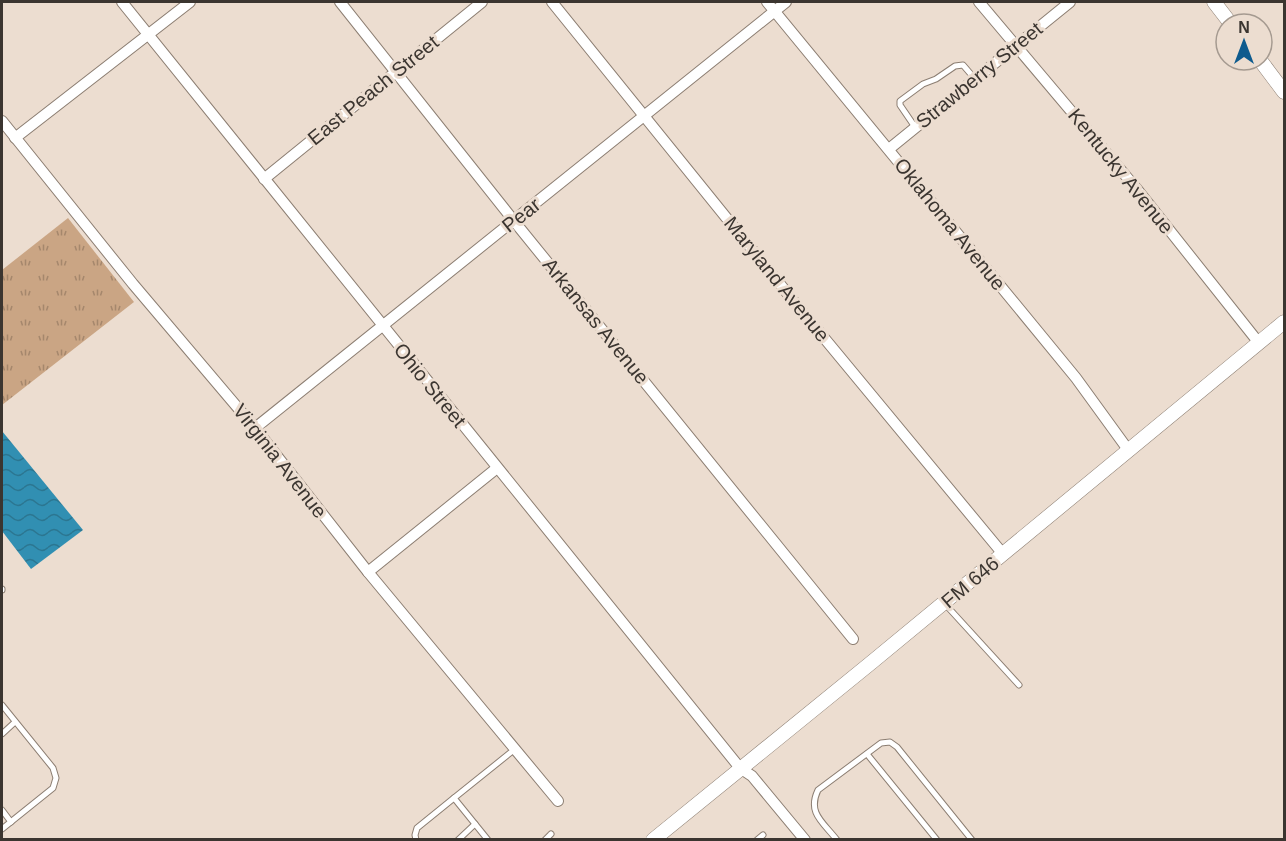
<svg xmlns="http://www.w3.org/2000/svg" width="1286" height="841" font-family="Arial,sans-serif">
<style>
.grass{fill:url(#grass-tufts)}
.water{fill:url(#water-waves)}
.lines{fill:none;stroke-linecap:round;stroke-linejoin:round}
.service-casing{stroke:#8c7e72;stroke-width:7}
.minor-casing{stroke:#8c7e72;stroke-width:12}
.secondary-casing{stroke:#8c7e72;stroke-width:15}
.service{stroke:#fff;stroke-width:5}
.minor{stroke:#fff;stroke-width:10}
.secondary{stroke:#fff;stroke-width:14}
.labels{text-anchor:middle;stroke-width:6;stroke-linejoin:round;paint-order:stroke}
.street-label{font-size:20px;fill:#3b3530;stroke:#ecddd0}
</style>
<defs>
<pattern id="grass-tufts" width="24" height="20" patternUnits="userSpaceOnUse" patternTransform="scale(1.5)"><rect width="24" height="20" fill="#caa584"/><path d="M3 7l-1-3M5 7V3M7 7l1-3M15 17l-1-3M17 17v-4M19 17l1-3" fill="none" stroke="#a5876c"/></pattern>
<pattern id="water-waves" width="16" height="10" patternUnits="userSpaceOnUse" patternTransform="scale(1.5)"><rect width="16" height="10" fill="#318fb2"/><path d="M0 5q4-4 8 0t8 0" fill="none" stroke="#2b7691"/></pattern>
</defs>
<rect width="100%" height="100%" fill="#ecddd0"/>
<path class="grass" d="M68,218L134,302L2,405V270Z"/>
<path class="water" d="M2,431L83,530L31,569L2,531Z"/>
<g class="lines">
<g class="service-casing">
<g id="service">
<path d="M915,127L900,105V101L923,84L936,79L955,66L963,65L975,79"/>
<path d="M2,589V590"/>
<path d="M945,604L1019,685"/>
<path d="M2,705L53,768L56,778L53,788L2,829"/>
<path d="M2,734L15,722"/>
<path d="M867,754L937,840"/>
<path d="M2,810L11,822"/>
<path d="M416,840L415,835L417,828L454,798"/>
<path d="M458,840L475,824"/>
<path d="M488,840L454,798L515,749"/>
<path d="M545,840L551,834"/>
<path d="M757,840L763,835"/>
<path d="M837,840C823,822 807,813 818,790L881,743L890,742L897,747L972,840"/>
</g>
</g>
<g class="minor-casing">
<g id="minor">
<path d="M122,2L740,768L752,776L805,840"/>
<path d="M340,2L514,221L853,639"/>
<path d="M552,2L796,304L1003,554"/>
<path d="M767,2L1076,378L1129,451"/>
<path d="M979,2L1136,188L1259,343"/>
<path d="M2,121L133,284L255,428L368,572L558,801"/>
<path d="M15,138L190,2"/>
<path d="M889,149L1070,2"/>
<path d="M264,179L482,2"/>
<path d="M255,428L786,2"/>
<path d="M368,572L497,468"/>
</g>
</g>
<g class="secondary-casing">
<g id="secondary">
<path d="M1214,2L1231,24"/>
<path d="M1260,60L1284,92"/>
<path d="M653,840L872,662L1284,322"/>
</g>
</g>
<use href="#service" class="service"/>
<use href="#minor" class="minor"/>
<use href="#secondary" class="secondary"/>
</g>
<g class="labels">
<g class="street-label">
<text transform="translate(979 75) rotate(-39)" y="7">Strawberry Street</text>
<text transform="translate(373 90) rotate(-39)" y="7">East Peach Street</text>
<text transform="translate(1121 171) rotate(51)" y="7">Kentucky Avenue</text>
<text transform="translate(521 215) rotate(-38)" y="7">Pear</text>
<text transform="translate(950 224) rotate(51)" y="7">Oklahoma Avenue</text>
<text transform="translate(777 279) rotate(51)" y="7">Maryland Avenue</text>
<text transform="translate(596 321) rotate(51)" y="7">Arkansas Avenue</text>
<text transform="translate(430 385) rotate(51)" y="7">Ohio Street</text>
<text transform="translate(280 461) rotate(52)" y="7">Virginia Avenue</text>
<text transform="translate(970 582) rotate(-40)" y="7">FM 646</text>
</g>
</g>
<rect width="1286" height="841" fill="none" stroke="#3b3530" stroke-width="6"/>
<g transform="translate(1244 42)"><circle r="28" fill="#ecddd0" stroke="#a59a90" stroke-width="1.5"/>
<path d="M0-4.5L10 22L0 15L-10 22Z" fill="#0e5b8e"/>
<text y="-9" font-size="16" font-weight="bold" text-anchor="middle" fill="#3b3530">N</text>
</g>
</svg>
